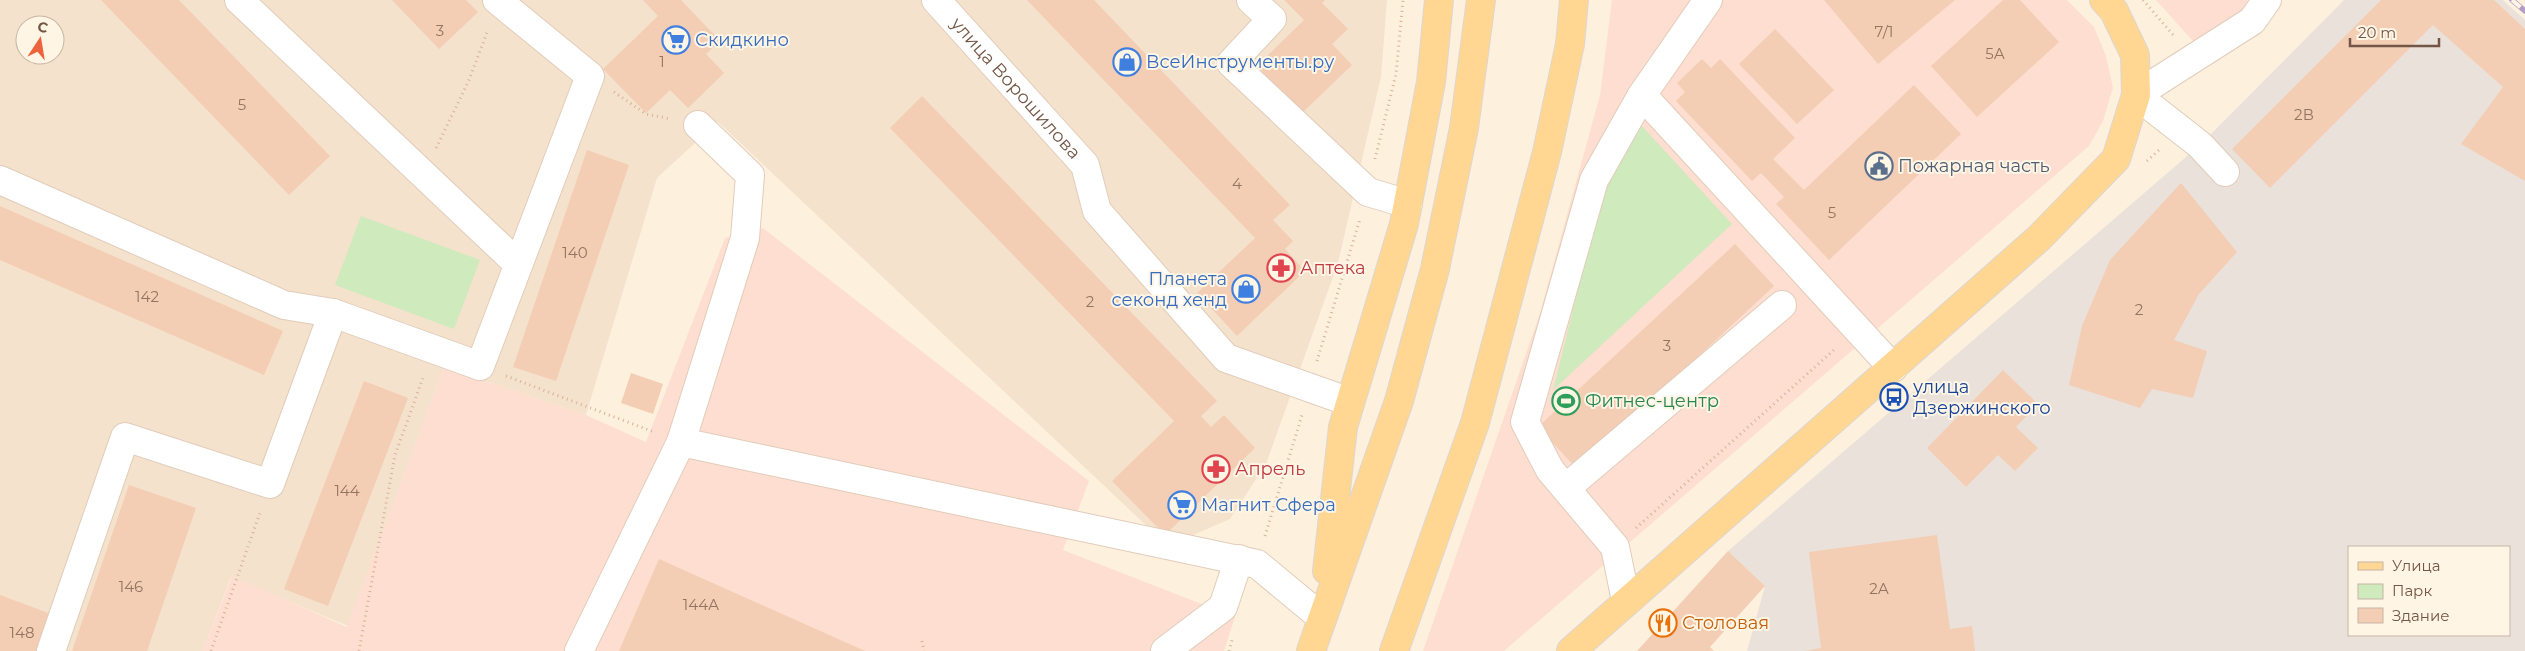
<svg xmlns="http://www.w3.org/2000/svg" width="2525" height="651" font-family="Montserrat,sans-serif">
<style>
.residential{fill:#f5e2cc;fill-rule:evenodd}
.commercial{fill:#feded0}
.industrial{fill:#eae2da;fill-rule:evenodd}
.green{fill:#cfeabc}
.building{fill:#f3cdb4}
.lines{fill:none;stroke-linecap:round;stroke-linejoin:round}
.minor-casing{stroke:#e1ccba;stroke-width:30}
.major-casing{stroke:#ddd6d2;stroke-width:30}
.path{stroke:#d8b198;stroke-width:3;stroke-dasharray:1 4;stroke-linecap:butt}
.minor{stroke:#fff;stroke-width:28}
.major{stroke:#ffd793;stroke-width:28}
.rail-casing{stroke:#b39dc5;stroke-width:5.5}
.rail{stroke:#fff5e5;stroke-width:4;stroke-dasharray:11;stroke-linecap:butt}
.labels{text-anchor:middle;stroke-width:4;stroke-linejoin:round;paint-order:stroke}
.number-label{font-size:15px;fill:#937461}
.shop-label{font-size:18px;fill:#366cbe;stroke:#fff5e5;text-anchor:start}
.street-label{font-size:18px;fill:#735645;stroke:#fff5e5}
.service-label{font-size:18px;fill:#4e5e75;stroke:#fff5e5;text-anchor:start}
.health-label{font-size:18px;fill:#be3a42;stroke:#fff5e5;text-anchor:start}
.transit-label{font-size:18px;fill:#164399;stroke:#fff5e5;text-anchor:start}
.leisure-label{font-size:18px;fill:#27864d;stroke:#fff5e5;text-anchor:start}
.food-label{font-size:18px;fill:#c56008;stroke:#fff5e5;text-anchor:start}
</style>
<rect width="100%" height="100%" fill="#fdf1de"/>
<path class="residential" d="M0,0H1387L1381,77L1338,263L1266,464L1230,519L1168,546L718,122L657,178L586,415L444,367L348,626L231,577L203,651H0ZM25,25H55V55H25Z"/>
<g class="commercial">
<path d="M1612,0H2067L2094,27L2106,56L2113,88L2103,121L2089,146L1504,651H1423L1540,313L1600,95Z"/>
<path d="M2156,0H2275L2210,60Z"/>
<path d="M763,228L1089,481L1063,550L1235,617L1224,651H203L232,576L347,627L444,367L586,415L646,442L725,238Z"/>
</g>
<path class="industrial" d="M2344,0H2503L2525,20V651H1747L1765,586L1728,551L2200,145ZM2349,547H2509V635H2349Z"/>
<g class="green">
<path d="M1641,125L1732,224L1553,390L1605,181Z"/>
<path d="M361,216L480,260L454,329L335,285Z"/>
</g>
<g class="building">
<path d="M101,0H179L330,156L289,195Z"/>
<path d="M392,0H466L478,12L439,49Z"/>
<path d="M643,0H681L720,41L706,54L724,73L688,108L670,90L646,113L603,69L658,16Z"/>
<path d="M1027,0H1094L1290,205L1273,220L1293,241L1285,249L1305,271L1237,336L1197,293L1255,238Z"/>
<path d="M1284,0H1325L1322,3L1348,29L1332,44L1352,65L1302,113L1257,66L1304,20Z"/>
<path d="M1824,0H1955L1878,64Z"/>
<path d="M2003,0H2020L2059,42L1977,117L1931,66Z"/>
<path d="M2381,0H2494L2525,29V181L2461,144L2503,87L2433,25L2270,188L2232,149Z"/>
<path d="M1775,29L1834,90L1797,124L1739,64Z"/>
<path d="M1702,59L1711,68L1720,59L1795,138L1773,159L1804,190L1914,85L1961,134L1829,260L1776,204L1784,197L1761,173L1752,181L1676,101L1685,92L1677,83Z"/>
<path d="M922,96L1217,401L1201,416L1211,427L1224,415L1255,448L1165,535L1112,481L1174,421L890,128Z"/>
<path d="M587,150L629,165L556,381L513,367Z"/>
<path d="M2181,183L2237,252L2199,294L2174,340L2207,351L2193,398L2152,389L2140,408L2069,385L2082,326L2110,260Z"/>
<path d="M0,206L283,331L264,375L0,260Z"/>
<path d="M1735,244L1774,286L1577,469L1538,427Z"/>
<path d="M2003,370L2038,404L2016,427L2038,448L2015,471L1998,455L1966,487L1927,448Z"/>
<path d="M631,373L663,384L653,414L621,403Z"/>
<path d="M364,381L408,398L328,606L284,589Z"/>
<path d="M129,485L196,508L147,651H72Z"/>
<path d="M1937,535L1950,629L1972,626L1975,651H1804L1821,648L1809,552Z"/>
<path d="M1728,551L1765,586L1710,647L1714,651H1637Z"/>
<path d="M659,559L865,651H619Z"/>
<path d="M0,595L51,614L38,651H0Z"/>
</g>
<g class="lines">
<g class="minor-casing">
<g id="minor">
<path d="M239,0L518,264"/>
<path id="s1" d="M936,0L1085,165L1097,211L1226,358L1350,402"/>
<path d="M1251,0L1272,19L1231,63L1368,192L1408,204"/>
<path d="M1642,95L1893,368"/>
<path d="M2225,172L2200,145L2136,95L2252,21L2267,0"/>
<path d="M0,180L284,305L333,313L480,366L590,76L497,0"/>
<path d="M681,442L745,238L750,175L698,125"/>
<path d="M1566,488L1782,305"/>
<path d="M1626,601L1615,547L1550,470L1525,422L1594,180L1642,95L1708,0"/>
<path d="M51,651L125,437L270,484L333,313"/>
<path d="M579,651L681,442L1257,564L1321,617"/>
<path d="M1165,651L1223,607L1239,559"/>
</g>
</g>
<g class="major-casing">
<g id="major">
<path d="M1327,571L1343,427L1404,224L1431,82L1439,0"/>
<path d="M1311,651L1399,401L1435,269L1464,128L1481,0"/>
<path d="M1394,651L1475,423L1547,152L1570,44L1574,0"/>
<path d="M1571,651L2039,238L2116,159L2136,95L2135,55L2114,11L2104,0"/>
</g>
</g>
<g class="path">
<path d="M2143,0L2174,36"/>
<path d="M614,92L646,114L671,119"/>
<path d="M436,148L469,80L488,30"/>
<path d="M1375,159L1396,74L1403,0"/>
<path d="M2147,161L2159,150"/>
<path d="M1317,361L1360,219"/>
<path d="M506,376L654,432"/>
<path d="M1636,528L1836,348"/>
<path d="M1265,536L1302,415"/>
<path d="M922,641L924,651"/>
<path d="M211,651L261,510"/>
<path d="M359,651L395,455L424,375"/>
<path d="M1229,651L1233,637"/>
</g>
<use href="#minor" class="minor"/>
<use href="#major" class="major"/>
<g class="rail-casing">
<path id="rail" d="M2512,0L2525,11"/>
</g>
<use href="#rail" class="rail"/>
</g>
<defs>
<g id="supermarket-ring" transform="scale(1.4375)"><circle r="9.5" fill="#fff5e5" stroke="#3f7fe0" stroke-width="1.5"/><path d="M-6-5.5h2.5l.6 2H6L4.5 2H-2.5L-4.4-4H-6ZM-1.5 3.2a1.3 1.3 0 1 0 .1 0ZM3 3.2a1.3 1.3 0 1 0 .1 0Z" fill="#3f7fe0"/></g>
<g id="shop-ring" transform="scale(1.4375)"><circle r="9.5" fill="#fff5e5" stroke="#3f7fe0" stroke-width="1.5"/><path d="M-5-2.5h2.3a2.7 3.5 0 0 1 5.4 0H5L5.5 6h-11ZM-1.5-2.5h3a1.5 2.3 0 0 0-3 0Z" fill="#3f7fe0"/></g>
<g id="civic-ring" transform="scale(1.4375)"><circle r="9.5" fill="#fff5e5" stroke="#5c6f8a" stroke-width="1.5"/><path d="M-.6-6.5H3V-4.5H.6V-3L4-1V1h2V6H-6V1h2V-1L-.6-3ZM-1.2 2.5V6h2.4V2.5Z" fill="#5c6f8a"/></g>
<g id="pharmacy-ring" transform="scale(1.4375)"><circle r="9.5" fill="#fff5e5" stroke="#e0444e" stroke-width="1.5"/><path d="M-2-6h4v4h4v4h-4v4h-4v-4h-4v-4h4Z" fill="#e0444e"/></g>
<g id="bus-ring" transform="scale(1.4375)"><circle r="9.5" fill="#fff5e5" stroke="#1a4fb4" stroke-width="1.5"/><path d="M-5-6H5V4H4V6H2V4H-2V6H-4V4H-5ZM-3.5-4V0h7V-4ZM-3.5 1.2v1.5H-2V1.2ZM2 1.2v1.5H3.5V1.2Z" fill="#1a4fb4"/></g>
<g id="stadium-ring" transform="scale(1.4375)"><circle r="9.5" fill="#fff5e5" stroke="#2e9e5b" stroke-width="1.5"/><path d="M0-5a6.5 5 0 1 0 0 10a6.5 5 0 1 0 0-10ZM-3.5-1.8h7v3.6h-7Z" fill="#2e9e5b"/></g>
<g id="restaurant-ring" transform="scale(1.4375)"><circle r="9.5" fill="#fff5e5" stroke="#e8710a" stroke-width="1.5"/><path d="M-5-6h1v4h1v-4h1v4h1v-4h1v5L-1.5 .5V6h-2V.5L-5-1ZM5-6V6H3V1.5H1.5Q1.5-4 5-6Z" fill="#e8710a"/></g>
</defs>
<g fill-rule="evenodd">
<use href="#supermarket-ring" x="676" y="40"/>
<use href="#shop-ring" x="1127" y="62"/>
<use href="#civic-ring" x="1879" y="166"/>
<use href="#pharmacy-ring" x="1281" y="268"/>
<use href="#shop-ring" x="1246" y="289"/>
<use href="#bus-ring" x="1894" y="397"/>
<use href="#stadium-ring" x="1566" y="401"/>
<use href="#pharmacy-ring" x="1216" y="469"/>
<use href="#supermarket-ring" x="1182" y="505"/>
<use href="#restaurant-ring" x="1663" y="623"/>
</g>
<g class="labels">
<g class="number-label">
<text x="440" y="36">3</text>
<text x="1884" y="37">7/1</text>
<text x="1995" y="59">5А</text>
<text x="662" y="67">1</text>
<text x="242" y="110">5</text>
<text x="2304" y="120">2В</text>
<text x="1237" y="189">4</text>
<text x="1832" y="218">5</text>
<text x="575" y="258">140</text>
<text x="147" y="302">142</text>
<text x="1090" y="307">2</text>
<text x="2139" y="315">2</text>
<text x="1667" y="351">3</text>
<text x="347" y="496">144</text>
<text x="131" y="592">146</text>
<text x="1879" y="594">2А</text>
<text x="701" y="610">144А</text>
<text x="22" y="638">148</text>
</g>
<g class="shop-label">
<text x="695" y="46">Скидкино</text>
<text x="1146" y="68">ВсеИнструменты.ру</text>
<text x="1227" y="285" text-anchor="end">Планета<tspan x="1227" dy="21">секонд хенд</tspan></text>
<text x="1201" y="511">Магнит Сфера</text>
</g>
<g class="street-label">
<text dy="6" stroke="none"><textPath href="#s1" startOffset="119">улица Ворошилова</textPath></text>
</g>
<g class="service-label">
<text x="1898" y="172">Пожарная часть</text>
</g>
<g class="health-label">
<text x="1300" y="274">Аптека</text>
<text x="1235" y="475">Апрель</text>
</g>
<g class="transit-label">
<text x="1913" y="393">улица<tspan x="1913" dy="21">Дзержинского</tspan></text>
</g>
<g class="leisure-label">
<text x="1585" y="407">Фитнес-центр</text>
</g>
<g class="food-label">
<text x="1682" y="629">Столовая</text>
</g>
</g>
<rect x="2348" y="546" width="162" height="90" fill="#fff5e5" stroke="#c7b5a5"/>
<rect x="2358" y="562" width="25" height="8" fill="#ffd793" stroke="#c7b5a5"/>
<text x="2392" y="571" font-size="15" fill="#735645">Улица</text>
<rect x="2358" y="584" width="25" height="15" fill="#cfeabc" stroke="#c7b5a5"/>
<text x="2392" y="596" font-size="15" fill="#735645">Парк</text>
<rect x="2358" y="608" width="25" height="15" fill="#f3cdb4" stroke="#c7b5a5"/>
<text x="2392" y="621" font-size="15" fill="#735645">Здание</text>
<g transform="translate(40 40) rotate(12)"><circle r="24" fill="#fff5e5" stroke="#c7b5a5"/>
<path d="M0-4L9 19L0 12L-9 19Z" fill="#ed643c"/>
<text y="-8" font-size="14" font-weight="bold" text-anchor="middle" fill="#735645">С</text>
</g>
<path d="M2350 38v8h89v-8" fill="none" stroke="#735645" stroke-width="2.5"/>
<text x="2358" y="38" font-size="15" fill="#735645" stroke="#fff5e5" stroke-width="4" paint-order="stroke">20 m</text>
</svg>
